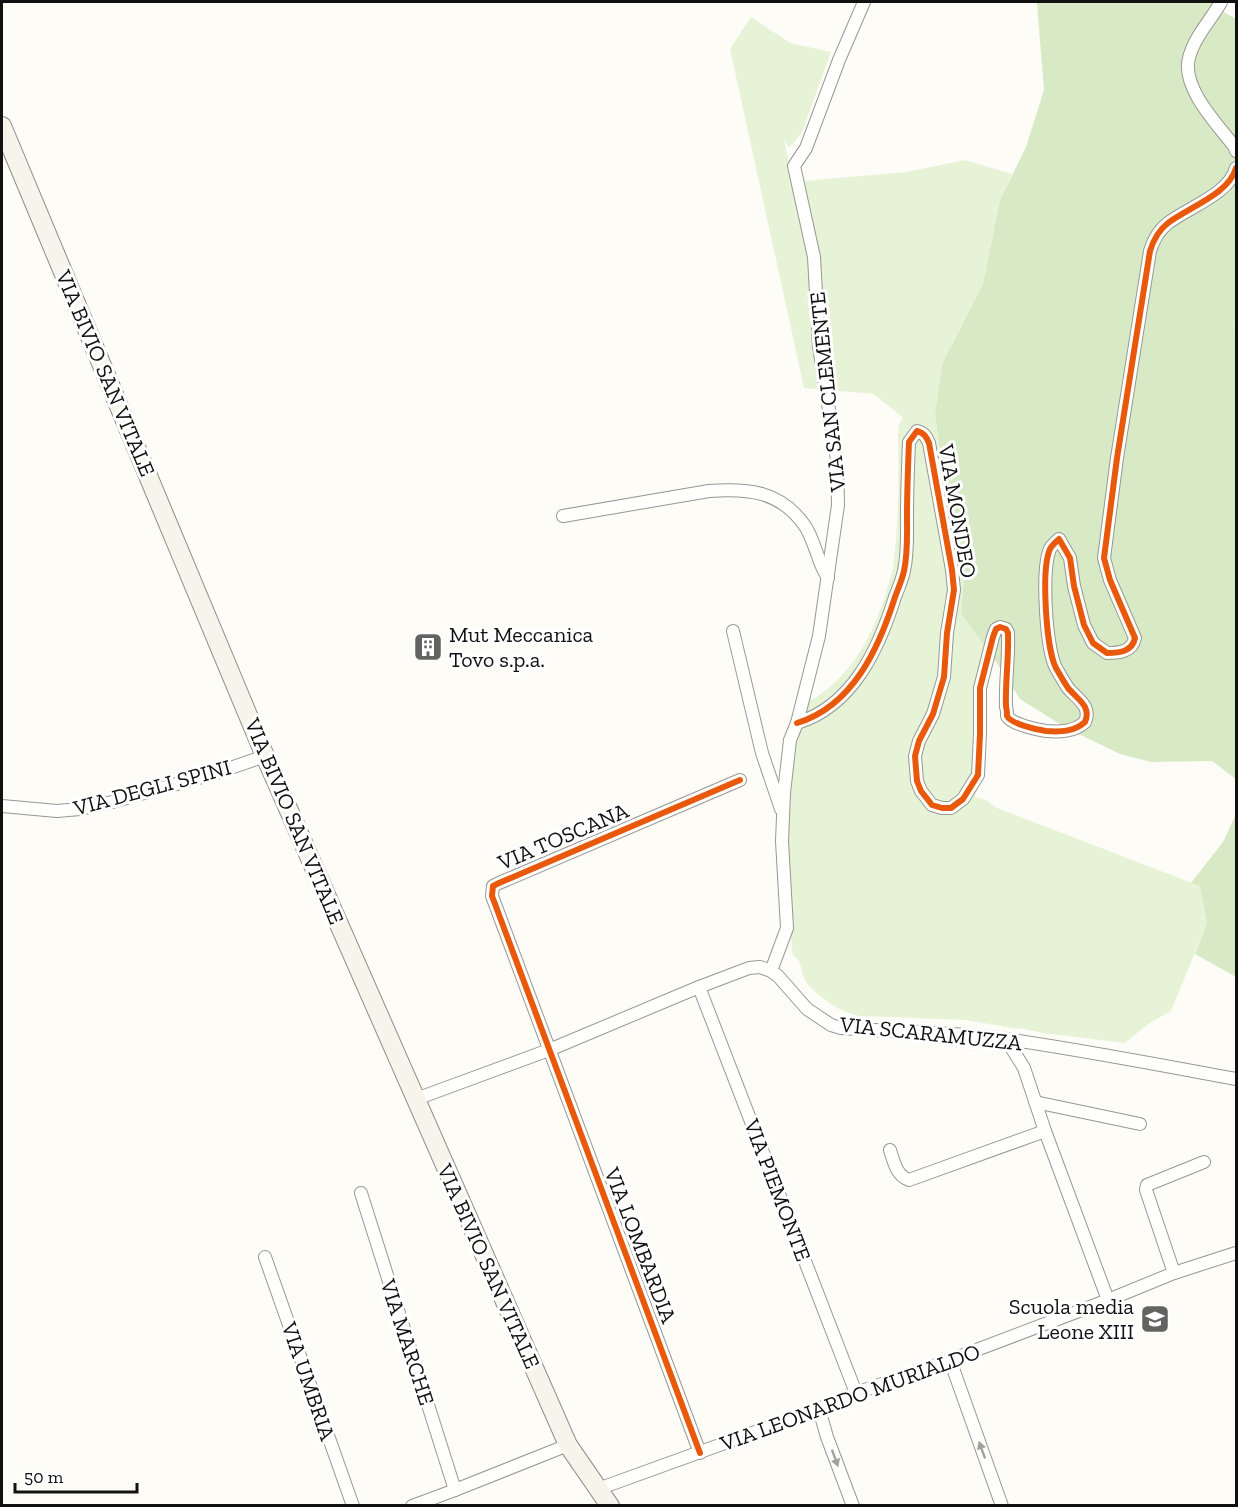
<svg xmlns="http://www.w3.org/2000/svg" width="1238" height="1507" font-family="'Zilla Slab',serif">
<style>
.green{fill:#e7f3d7}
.forest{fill:#d8eac5}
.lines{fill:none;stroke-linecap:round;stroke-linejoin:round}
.minor-casing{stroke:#979795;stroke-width:14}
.secondary-casing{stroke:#8e8d8b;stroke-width:20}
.minor{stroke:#fffffe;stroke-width:12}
.secondary{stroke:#f6f4eb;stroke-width:18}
.cycleway-casing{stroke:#fff;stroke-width:10}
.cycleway{stroke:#e8590c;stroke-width:6}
.oneway{fill:#a0a09f}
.labels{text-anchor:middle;stroke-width:6;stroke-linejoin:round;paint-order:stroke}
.street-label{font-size:22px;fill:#111;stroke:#fff}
.poi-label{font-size:22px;fill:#111;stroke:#fff;text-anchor:start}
</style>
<rect width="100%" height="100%" fill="#fdfcf7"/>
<path class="green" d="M751,17L790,43L831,52L802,132L793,144L788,147L784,139L793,182L906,172L965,160L1012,174L1000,200L983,284L942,364L935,413L948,512L964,577L961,614L991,655L984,672L983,764L975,797L986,800L997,808L1200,886L1207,923L1171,1011L1148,1024L1125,1043L1043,1033L1025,1029L1012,1028L966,1020L860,1016C856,1015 850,1014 846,1012C835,1008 810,990 805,980C800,970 803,961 793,955L784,885L790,751L806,694L812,700C851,676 873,636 886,593C888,584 892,575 893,567C899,523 899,478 898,434L899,425L903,418L874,394L804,388L730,49Z"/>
<g class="forest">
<path d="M1035,2H1215L1222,11L1236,19V323L1234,328L1236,329V779L1212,761L1151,762L1120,754L1066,728L1020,699L994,659L961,614L964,577L948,512L935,413L942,364L983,284L1000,200L1026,147L1044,90L1037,4Z"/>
<path d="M1236,814V977L1195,954L1207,923L1200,886L1191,883L1223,842Z"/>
</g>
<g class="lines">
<g class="minor-casing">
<g id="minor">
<path d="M1221,2C1211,20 1194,37 1189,58C1181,87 1217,124 1234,146L1236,151"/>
<path d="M563,516L709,491C748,488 781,491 805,526C811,535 814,546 818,556C820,564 824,571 828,578"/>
<path d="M733,631L762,753L781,809"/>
<path d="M797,723C853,706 879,648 895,597C898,589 902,580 904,571C908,553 907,534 907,516C907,491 908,467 909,442L917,431C924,433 926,436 929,443L952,570L954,590L947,633L944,677L933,714L919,741L915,756L917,781L921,791L932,805L942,808H951L963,799L978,775L980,734V688L993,637L996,629L1000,627L1006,629L1008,633C1009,658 1005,683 1006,707C1007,709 1007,715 1007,716C1011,724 1038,730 1046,731C1060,732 1074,732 1085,722C1092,706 1077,699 1068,688C1064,682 1060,675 1056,668C1046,649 1041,569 1050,549C1052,545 1056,542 1059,539L1070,558L1074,586L1084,625L1093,643L1107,653C1119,653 1132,652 1135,638L1110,580L1104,558L1117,458L1150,251C1153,241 1159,230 1168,223C1189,207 1229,194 1236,168"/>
<path d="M2,806L57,811L80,809L112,802L216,773L265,756"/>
<path d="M771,971L787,928L782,841L784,793L790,740L797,723L819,636L838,505L837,460L819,347L814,257L794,166L806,148L839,60L864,2"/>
<path d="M699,987L856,1393"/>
<path d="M1006,1039L1024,1068L1045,1131L1108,1300"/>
<path d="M416,1099L549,1050L699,987L749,968L760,967L771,971L778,976L807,1009L831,1025L841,1028C896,1032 952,1032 1006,1039C1083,1050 1160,1065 1236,1079"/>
<path d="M1035,1102L1140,1124"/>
<path d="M890,1150C894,1162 896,1175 909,1180L1045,1131"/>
<path d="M361,1193L455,1490"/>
<path d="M265,1257L353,1506"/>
<path d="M1174,1273L1146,1190L1147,1185L1204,1162"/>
<path d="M950,1360L1002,1506"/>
<path d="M819,1409L827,1437L853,1506"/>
<path d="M700,1453L492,896L493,886L499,883L740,780"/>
<path d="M598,1489L819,1409L856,1393L950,1360L1108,1300L1174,1273L1236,1253"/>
<path d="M412,1506L455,1490L568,1445"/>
</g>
</g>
<g class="secondary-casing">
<path id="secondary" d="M2,126L265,756L568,1445L610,1506"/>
</g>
<use href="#minor" class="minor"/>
<use href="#secondary" class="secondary"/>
<g class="cycleway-casing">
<g id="cycleway">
<path d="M797,723C853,706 879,648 895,597C898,589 902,580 904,571C908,553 907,534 907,516C907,491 908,467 909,442L917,431C924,433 926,436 929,443L952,570L954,590L947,633L944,677L933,714L919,741L915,756L917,781L921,791L932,805L942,808H951L963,799L978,775L980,734V688L993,637L996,629L1000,627L1006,629L1008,633C1009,658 1005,683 1006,707C1007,709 1007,715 1007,716C1011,724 1038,730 1046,731C1060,732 1074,732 1085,722C1092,706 1077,699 1068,688C1064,682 1060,675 1056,668C1046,649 1041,569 1050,549C1052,545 1056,542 1059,539L1070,558L1074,586L1084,625L1093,643L1107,653C1119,653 1132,652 1135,638L1110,580L1104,558L1117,458L1150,251C1153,241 1159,230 1168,223C1189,207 1229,194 1236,168"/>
<path d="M700,1453L492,896L493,886L499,883L740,780"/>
</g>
</g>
<use href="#cycleway" class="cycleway"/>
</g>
<defs><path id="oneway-solid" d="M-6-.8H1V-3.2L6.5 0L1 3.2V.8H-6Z" transform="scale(1.5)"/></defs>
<g class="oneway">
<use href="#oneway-solid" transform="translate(982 1450) rotate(-110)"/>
<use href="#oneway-solid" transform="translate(835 1458) rotate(70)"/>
</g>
<defs>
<g id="building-square" transform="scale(1.5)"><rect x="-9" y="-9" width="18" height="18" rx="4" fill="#646362" stroke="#fff"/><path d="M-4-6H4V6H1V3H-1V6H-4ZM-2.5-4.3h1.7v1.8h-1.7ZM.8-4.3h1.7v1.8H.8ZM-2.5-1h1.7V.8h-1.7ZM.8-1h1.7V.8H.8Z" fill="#fff"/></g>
<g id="school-square" transform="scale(1.5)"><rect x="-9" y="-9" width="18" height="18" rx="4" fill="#646362" stroke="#fff"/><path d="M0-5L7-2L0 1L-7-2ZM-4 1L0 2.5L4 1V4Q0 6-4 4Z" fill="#fff"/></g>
</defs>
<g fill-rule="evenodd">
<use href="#building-square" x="428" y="647"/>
<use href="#school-square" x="1155" y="1319"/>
</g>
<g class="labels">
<g class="street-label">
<text transform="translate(106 373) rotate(67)" y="8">VIA BIVIO SAN VITALE</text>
<text transform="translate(827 392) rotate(-96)" y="8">VIA SAN CLEMENTE</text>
<text transform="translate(958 511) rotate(80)" y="8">VIA MONDEO</text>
<text transform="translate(152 787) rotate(-15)" y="8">VIA DEGLI SPINI</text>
<text transform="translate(295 821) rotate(67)" y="8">VIA BIVIO SAN VITALE</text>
<text transform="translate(563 836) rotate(-23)" y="8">VIA TOSCANA</text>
<text transform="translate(931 1033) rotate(6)" y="8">VIA SCARAMUZZA</text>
<text transform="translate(778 1190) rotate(69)" y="8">VIA PIEMONTE</text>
<text transform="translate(641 1245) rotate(69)" y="8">VIA LOMBARDIA</text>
<text transform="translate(489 1266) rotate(66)" y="8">VIA BIVIO SAN VITALE</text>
<text transform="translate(408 1342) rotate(72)" y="8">VIA MARCHE</text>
<text transform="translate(309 1381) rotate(71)" y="8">VIA UMBRIA</text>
<text transform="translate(850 1397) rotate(-20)" y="8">VIA LEONARDO MURIALDO</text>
</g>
<g class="poi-label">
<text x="449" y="642">Mut Meccanica<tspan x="449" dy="25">Tovo s.p.a.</tspan></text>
<text x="1134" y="1314" text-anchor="end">Scuola media<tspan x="1134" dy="25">Leone XIII</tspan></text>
</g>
</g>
<rect width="1238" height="1507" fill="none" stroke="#111111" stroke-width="6"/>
<path d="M15 1483v9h122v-9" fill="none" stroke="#111111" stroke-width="3"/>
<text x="24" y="1483" font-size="18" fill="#111111" stroke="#ffffff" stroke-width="4.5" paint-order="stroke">50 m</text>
</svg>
